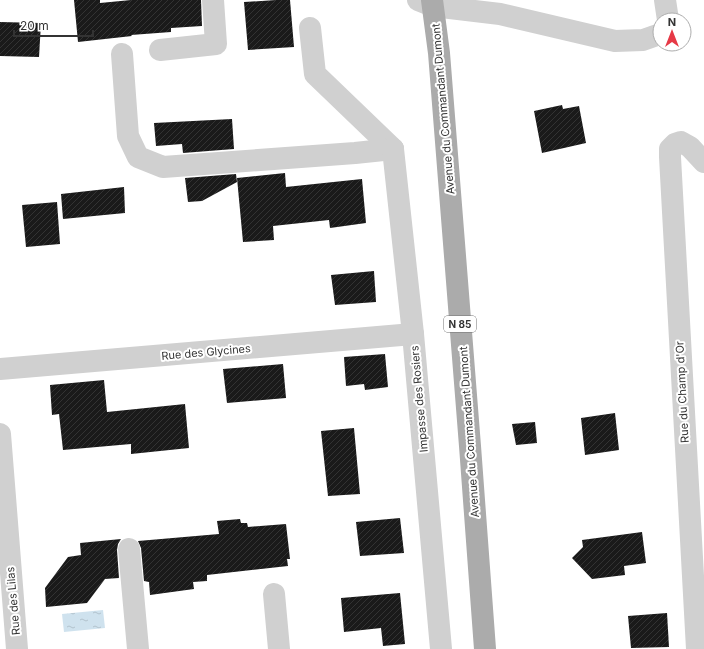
<svg xmlns="http://www.w3.org/2000/svg" width="704" height="649" font-family="Inter,sans-serif">
<style>
.water{fill:url(#water-ripples)}
.building{fill:url(#building-hatch)}
.lines{fill:none;stroke-linecap:round;stroke-linejoin:round}
.minor{stroke:#d0d0d0;stroke-width:22}
.major{stroke:#ababab;stroke-width:22}
.labels{text-anchor:middle;stroke-width:4;stroke-linejoin:round;paint-order:stroke}
.shield{fill:#fff;stroke:#707070;stroke-width:1}
.shield-label{font-size:10px;font-weight:bold;fill:#333}
.street-label{font-size:11px;fill:#333;stroke:#fff}
</style>
<defs>
<pattern id="water-ripples" width="26" height="14" patternUnits="userSpaceOnUse"><rect width="26" height="14" fill="#cfe2ee"/><path d="M2 4q2-2 4 0t4 0M15 11q2-2 4 0t4 0" fill="none" stroke="#b2c2cd"/></pattern>
<pattern id="building-hatch" width="6" height="6" patternUnits="userSpaceOnUse"><rect width="6" height="6" fill="#1a1a1a"/><path d="M-1 1l2-2M0 6l6-6M5 7l2-2" fill="none" stroke="#333"/></pattern>
</defs>
<rect width="100%" height="100%" fill="#fff"/>
<path class="water" d="M103,610L105,628L64,632L62,614Z"/>
<g class="building">
<path d="M74,0H100V3L131,0H201L202,26L171,28V32L131,35L132,36L78,42Z"/>
<path d="M276,0H290L294,47L248,50L244,2Z"/>
<path d="M0,22L41,23L39,57L0,56Z"/>
<path d="M562,105L563,109L579,106L586,143L542,153L534,111Z"/>
<path d="M232,119L234,149L183,153L182,144L156,146L154,123Z"/>
<path d="M285,173L286,187L362,179L366,223L330,228L329,220L273,226L274,240L243,242L237,178Z"/>
<path d="M236,174L237,182L202,201L188,202L185,178Z"/>
<path d="M124,187L125,213L63,219L61,194Z"/>
<path d="M57,202L60,244L26,247L22,205Z"/>
<path d="M374,271L376,302L335,305L331,275Z"/>
<path d="M385,354L388,387L365,390L364,384L346,386L344,357Z"/>
<path d="M283,364L286,398L227,403L223,369Z"/>
<path d="M104,380L107,412L185,404L189,448L131,454V444L63,450L59,414L52,415L50,385Z"/>
<path d="M615,413L619,450L585,455L581,418Z"/>
<path d="M535,422L537,443L516,445L512,424Z"/>
<path d="M354,428L360,494L328,496L321,431Z"/>
<path d="M400,518L404,553L360,556L356,522Z"/>
<path d="M240,519L241,523H247L248,527L286,524L290,559H287L288,566L207,575V581L193,582L194,589L150,595L149,582L144,581L141,548L138,541L219,534L217,521Z"/>
<path d="M642,532L646,563L624,566L625,575L592,579L572,558L583,547L582,540Z"/>
<path d="M121,539L118,544L117,550L119,578L105,579L87,603L46,607L45,588L68,557L81,555L80,543Z"/>
<path d="M400,593L405,644L383,646L381,628L344,632L341,598Z"/>
<path d="M667,613L669,647L631,648L628,616Z"/>
</g>
<g class="lines">
<g class="minor">
<path d="M418,0L433,6L500,14L615,41L643,40L660,34"/>
<path d="M665,0L668,20"/>
<path d="M310,28L315,74L393,149"/>
<path d="M160,50L216,44L213,0"/>
<path d="M122,54L128,136L138,157L163,167L355,153L393,149"/>
<path d="M393,149L413,334L441,649"/>
<path d="M0,369L413,334"/>
<path d="M0,434L17,649"/>
<path d="M129,549L138,649"/>
<path d="M274,594L279,649"/>
<path d="M697,649L670,157V149L675,144L681,142L690,147L704,162"/>
</g>
<path class="major" d="M432,0L439,53L470,446L485,649"/>
</g>
<g class="labels">
<rect class="shield" x="444" y="316" width="32" height="16" rx="3"/>
<g class="shield-label">
<text x="460" y="328">N 85</text>
</g>
<g class="street-label">
<text transform="translate(443 109) rotate(-95)" y="4">Avenue du Commandant Dumont</text>
<text transform="translate(206 352) rotate(-5)" y="4">Rue des Glycines</text>
<text transform="translate(682 392) rotate(-93)" y="4">Rue du Champ d'Or</text>
<text transform="translate(419 399) rotate(-95)" y="4">Impasse des Rosiers</text>
<text transform="translate(469 432) rotate(-94)" y="4">Avenue du Commandant Dumont</text>
<text transform="translate(13 601) rotate(-95)" y="4">Rue des Lilas</text>
</g>
</g>
<g transform="translate(672 32)"><circle r="19" fill="#ffffff" stroke="#adadad"/>
<path d="M0-3L7 15L0 10L-7 15Z" fill="#e63946"/>
<text y="-6" font-size="11" font-weight="bold" text-anchor="middle" fill="#333333">N</text>
</g>
<path d="M14 30v6h79v-6" fill="none" stroke="#333333" stroke-width="2"/>
<text x="20" y="30" font-size="12" fill="#333333" stroke="#ffffff" stroke-width="3" paint-order="stroke">20 m</text>
</svg>
